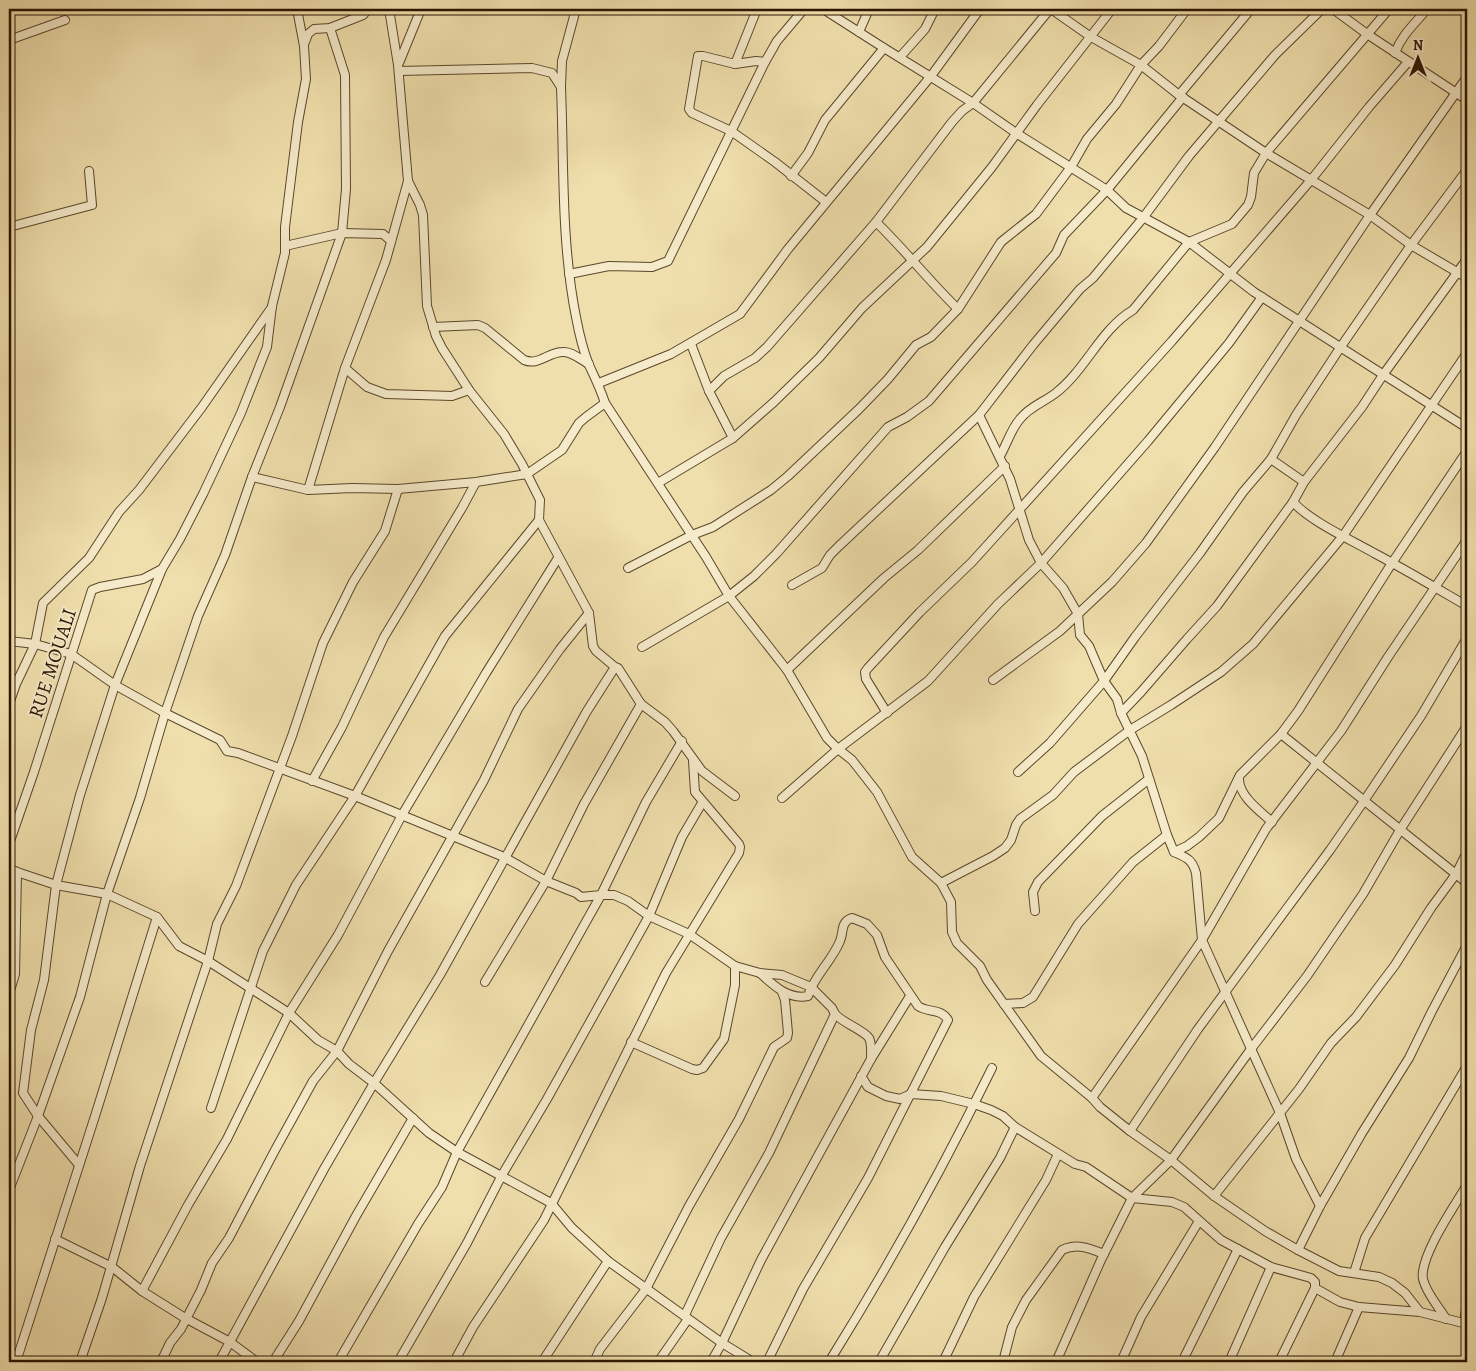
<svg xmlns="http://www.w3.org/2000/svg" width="1476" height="1371" font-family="Alegreya,serif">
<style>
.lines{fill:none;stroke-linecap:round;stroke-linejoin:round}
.minor-casing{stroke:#5b472b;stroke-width:10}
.minor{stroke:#f5eac9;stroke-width:8}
.labels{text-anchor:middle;stroke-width:4;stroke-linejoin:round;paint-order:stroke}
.street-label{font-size:20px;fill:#2a1400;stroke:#f5eac9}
</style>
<rect width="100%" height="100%" fill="#efdfac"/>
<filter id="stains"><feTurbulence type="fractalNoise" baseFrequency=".004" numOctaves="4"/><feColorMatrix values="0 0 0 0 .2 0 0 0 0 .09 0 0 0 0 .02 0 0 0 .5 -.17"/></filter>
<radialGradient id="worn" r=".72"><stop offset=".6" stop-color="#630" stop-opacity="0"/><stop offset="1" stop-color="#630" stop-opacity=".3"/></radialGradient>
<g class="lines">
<g class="minor-casing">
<g id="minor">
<path d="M389,9L398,65L408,181L420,205L423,215L427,306L436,336L442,348L469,390L504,434L522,464L540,500L539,520L589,613L593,646L596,651L615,667L618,668L641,704L665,722L673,731L702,771L735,796"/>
<path d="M823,9L884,48L973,103L1016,133L1107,190L1126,208L1189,242L1254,292L1467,428"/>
<path d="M1051,9L1091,37L1141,65L1179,95L1266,153L1370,215L1411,245L1467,278"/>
<path d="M1333,9L1367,34L1467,100"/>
<path d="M859,32L869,9"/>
<path d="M9,40L65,20"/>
<path d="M305,42L308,34L314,29L330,28L363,15L368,9"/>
<path d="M1395,53C1402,34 1415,24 1427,9"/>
<path d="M900,57L925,29L935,9"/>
<path d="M765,62L756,61L735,64L703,56H698L689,109L692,113L731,131L775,162L826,202"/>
<path d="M399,63L421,9"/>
<path d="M735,64L757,9"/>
<path d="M399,71L532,68L552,73L561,87C564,163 561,242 576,317C579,333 583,350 589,365C595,378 601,390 605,403L706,557L729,596L787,670L827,738L838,749L852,760L877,792L912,857L941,883L951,902L952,932L957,943L980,966L987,980L1041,1056L1092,1098L1100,1107L1130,1131L1171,1160L1214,1196L1265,1231L1298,1250L1339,1271L1379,1277L1392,1283L1405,1293L1420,1312"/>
<path d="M561,87L562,61L576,9"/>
<path d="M1179,95L1251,9"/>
<path d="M791,176L808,153L825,120L884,48"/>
<path d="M876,222C905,250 929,281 958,309"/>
<path d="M9,227L92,205L89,171"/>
<path d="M285,246L342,233L383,234L391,241"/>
<path d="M569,274L609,266L652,267L668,261L765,62L777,41L804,9"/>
<path d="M433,327L478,325L485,328L524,360C539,366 548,352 563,352C571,351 581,360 589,364"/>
<path d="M691,344L709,391L733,438"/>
<path d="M345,368L367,387L386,394L452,396L469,390"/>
<path d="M599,383L671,354L740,314L788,249L931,76L980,9"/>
<path d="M709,391L724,376L755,358L767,347L876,222L952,122L962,111L973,103L1050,9"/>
<path d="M979,415L1010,479L1029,540L1041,563L1063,588L1078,614L1080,635L1089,646L1104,681L1117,699L1121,713L1142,756L1167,835L1174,852C1187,858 1192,859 1196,873L1202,940L1280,1113L1296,1159L1320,1206"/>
<path d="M1000,456C1007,444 1011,429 1020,419C1030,406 1045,402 1057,392C1086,369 1101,329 1133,310L1189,242L1232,224L1248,205L1251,197L1254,173L1266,153L1389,9"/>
<path d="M1271,459L1304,482"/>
<path d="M252,477L308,490L352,488L398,489L476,482L527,474L562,450L579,423L586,417L605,403"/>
<path d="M658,483L733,438L774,402L819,358L862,308L927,247L992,167L1037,105L1112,9"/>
<path d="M308,490L345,368L386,260L408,181"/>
<path d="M1293,502C1310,521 1351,540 1374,553C1406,570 1436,588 1467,606"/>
<path d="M628,568L692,535L713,527L771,490L788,476L859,409L888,379L916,345L931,337L958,309L1001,242L1036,214L1071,167L1087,139L1116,104L1141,65L1159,46L1187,9"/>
<path d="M792,585L822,568L830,555L839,546L979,415L1033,345L1080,289L1093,278L1143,218L1189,156L1275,55L1322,9"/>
<path d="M9,641L35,644L71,654L115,685L165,713"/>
<path d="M642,647L729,596L754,576L776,554L888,427L907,417L929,401L1056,253L1064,235L1107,190L1183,97"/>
<path d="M787,670L884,578L918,550L1005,466"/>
<path d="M993,680L1060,631L1078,614L1112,582L1146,543L1215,447L1370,215L1467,77"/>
<path d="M9,704L16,684L35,644L43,603L89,558L119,512L139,490L202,407L272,307"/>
<path d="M165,713L220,740L227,751L238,753L355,796L504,857L546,881L576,893L581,897L601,895L646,802L682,741"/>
<path d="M887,713L866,679L865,672L868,668L920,612L972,562L1172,341L1311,180L1369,107L1408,62"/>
<path d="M1121,713L1141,692L1187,639L1217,606L1293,502L1304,482L1362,407L1383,375L1467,259"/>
<path d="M1281,734L1467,883"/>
<path d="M1018,772L1050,743L1104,681L1135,637L1200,553L1243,492L1271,459L1296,415L1340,348L1411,245L1467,170"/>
<path d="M1239,780C1240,797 1260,811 1272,822"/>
<path d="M312,781L342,727L384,637L462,508L476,482"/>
<path d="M782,798L838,749L928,681L998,604L1041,563L1148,441L1229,343L1262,297"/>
<path d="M9,844L34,772L92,590L100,587L143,579L162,569"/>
<path d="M1174,852L1187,846L1199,837L1219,818L1240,775L1281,734L1298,711L1392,563L1467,451"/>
<path d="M9,868L17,872L56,885L107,894L157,917L179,946L208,961L289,1013L318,1040L337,1051L349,1064L374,1083L429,1133L457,1152L551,1203L572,1228L608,1261L722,1343L753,1362"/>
<path d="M941,883L993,856L1005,848L1011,840L1016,825L1020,819L1053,795L1074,772L1130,730L1171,705L1221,672L1253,644L1343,536L1467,353"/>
<path d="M1035,911L1033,892L1038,882L1102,816L1149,779"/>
<path d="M760,973C773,985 788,1000 808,996C814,976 832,961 840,941C844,932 840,922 852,918L867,924L877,935L885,957L918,1006C928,1013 941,1008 948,1020L868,1178L803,1289L767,1362"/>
<path d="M485,982L546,881L584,804L641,704"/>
<path d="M9,994L15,974L17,872"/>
<path d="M1004,1004L1023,1003L1033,997L1078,924L1133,862L1167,835"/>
<path d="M835,1014C843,1023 865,1031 869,1038C872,1044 871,1052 871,1059"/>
<path d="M631,1042L692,1069L697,1070L703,1068L724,1039L735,985V966"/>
<path d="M861,1076L868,1087L886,1096L900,1099L911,1094L941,1096L974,1104L991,1110L1003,1116L1015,1127L1075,1164L1086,1167L1132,1198L1172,1202L1184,1207L1221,1240L1271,1267L1311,1278L1315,1282V1288L1279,1362"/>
<path d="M1092,1098L1202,940L1266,829L1341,731L1388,657L1467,540"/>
<path d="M211,1108L263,951L296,885L355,796L445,636L539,520"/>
<path d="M1130,1131L1198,1029L1330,850L1364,801L1421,716L1467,638"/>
<path d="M79,1165L38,1116L23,1093L31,1030L44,980L56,885L80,795L115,685L162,569L180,539L203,494L241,413L267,347L272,306L285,253V227L298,122L306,79L304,46L297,9"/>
<path d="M9,1190L38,1116L80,997L107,894L140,798L165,713L198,616L225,555L252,477L280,407L342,233L346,189L345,75L330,28"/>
<path d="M1214,1196L1299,1089L1331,1043L1356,1017L1395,965L1431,908L1456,874L1467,852"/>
<path d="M55,1239L112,1267L142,1291L185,1318L230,1342L257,1362"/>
<path d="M1298,1250L1320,1206L1362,1133L1409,1058L1432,1011L1467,945"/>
<path d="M1354,1273L1365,1238L1467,1066"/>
<path d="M1315,1288L1340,1302L1359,1307L1420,1312L1467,1324"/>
<path d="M142,1291L188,1205L227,1139L289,1013L338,935L402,815L486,673L558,558"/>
<path d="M1446,1319C1439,1307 1426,1293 1423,1279C1419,1257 1455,1205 1467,1185"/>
<path d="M1464,1323L1467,1303"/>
<path d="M16,1362L96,1113L157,917"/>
<path d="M80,1362L102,1298L140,1166L208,961L217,924L236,886L292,736L323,643L353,582L385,531L398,489"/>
<path d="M161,1362L170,1343L181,1329L201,1290L212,1263L229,1238L274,1152L313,1081L337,1051L388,951L484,780L518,709L560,649L589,613"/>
<path d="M219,1362L324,1169L374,1083L440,975L587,711L615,667"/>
<path d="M273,1362L299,1321L356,1216L413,1118"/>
<path d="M338,1362L418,1224L442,1187L457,1152L601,895H614L628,901L649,916L689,934L735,966L760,973L782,975L811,987L832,1008L835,1014L769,1153L721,1238L685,1315"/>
<path d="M398,1362L467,1243L502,1175L547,1099L649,916L682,837L702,803"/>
<path d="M454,1362L473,1327L544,1220L666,973L739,853L740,847L739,844L695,792L693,761"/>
<path d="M542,1362L608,1261"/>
<path d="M594,1362L600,1349L646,1289L689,1206L739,1119L774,1047L787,1038L788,1033L785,1000L782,992"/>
<path d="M658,1362L688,1319"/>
<path d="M711,1362L722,1343L761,1260L871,1059L910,996"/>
<path d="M829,1362C888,1267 943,1168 992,1068"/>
<path d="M879,1362L945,1247L1000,1158L1015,1127"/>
<path d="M943,1362L974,1297L1046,1180L1058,1154"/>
<path d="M1003,1362L1012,1327L1026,1300L1062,1250C1077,1243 1089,1248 1104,1254"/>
<path d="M1056,1362L1101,1260L1132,1198L1171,1160L1251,1049L1307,976L1363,894L1400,830L1467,726"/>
<path d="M1121,1362L1141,1317L1199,1221"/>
<path d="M1182,1362L1238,1249"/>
<path d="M1229,1362L1271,1267"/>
<path d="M1335,1362L1359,1307"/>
</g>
</g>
<use href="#minor" class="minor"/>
</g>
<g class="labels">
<g class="street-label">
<text transform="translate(52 663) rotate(-72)" y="7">RUE MOUALI</text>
</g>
</g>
<rect width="1476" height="1371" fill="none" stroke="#efdfac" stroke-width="30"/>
<rect x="10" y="10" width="1456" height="1351" fill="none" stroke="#2a1400" stroke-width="2.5"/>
<rect x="15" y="15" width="1446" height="1341" fill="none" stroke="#2a1400"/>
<g transform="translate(1418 58)" stroke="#f5eac9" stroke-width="4" paint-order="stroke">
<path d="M0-4L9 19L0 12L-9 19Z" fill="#2a1400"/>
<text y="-8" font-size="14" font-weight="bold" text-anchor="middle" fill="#2a1400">N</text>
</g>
<rect width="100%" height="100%" filter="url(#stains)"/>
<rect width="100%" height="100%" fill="url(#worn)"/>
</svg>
